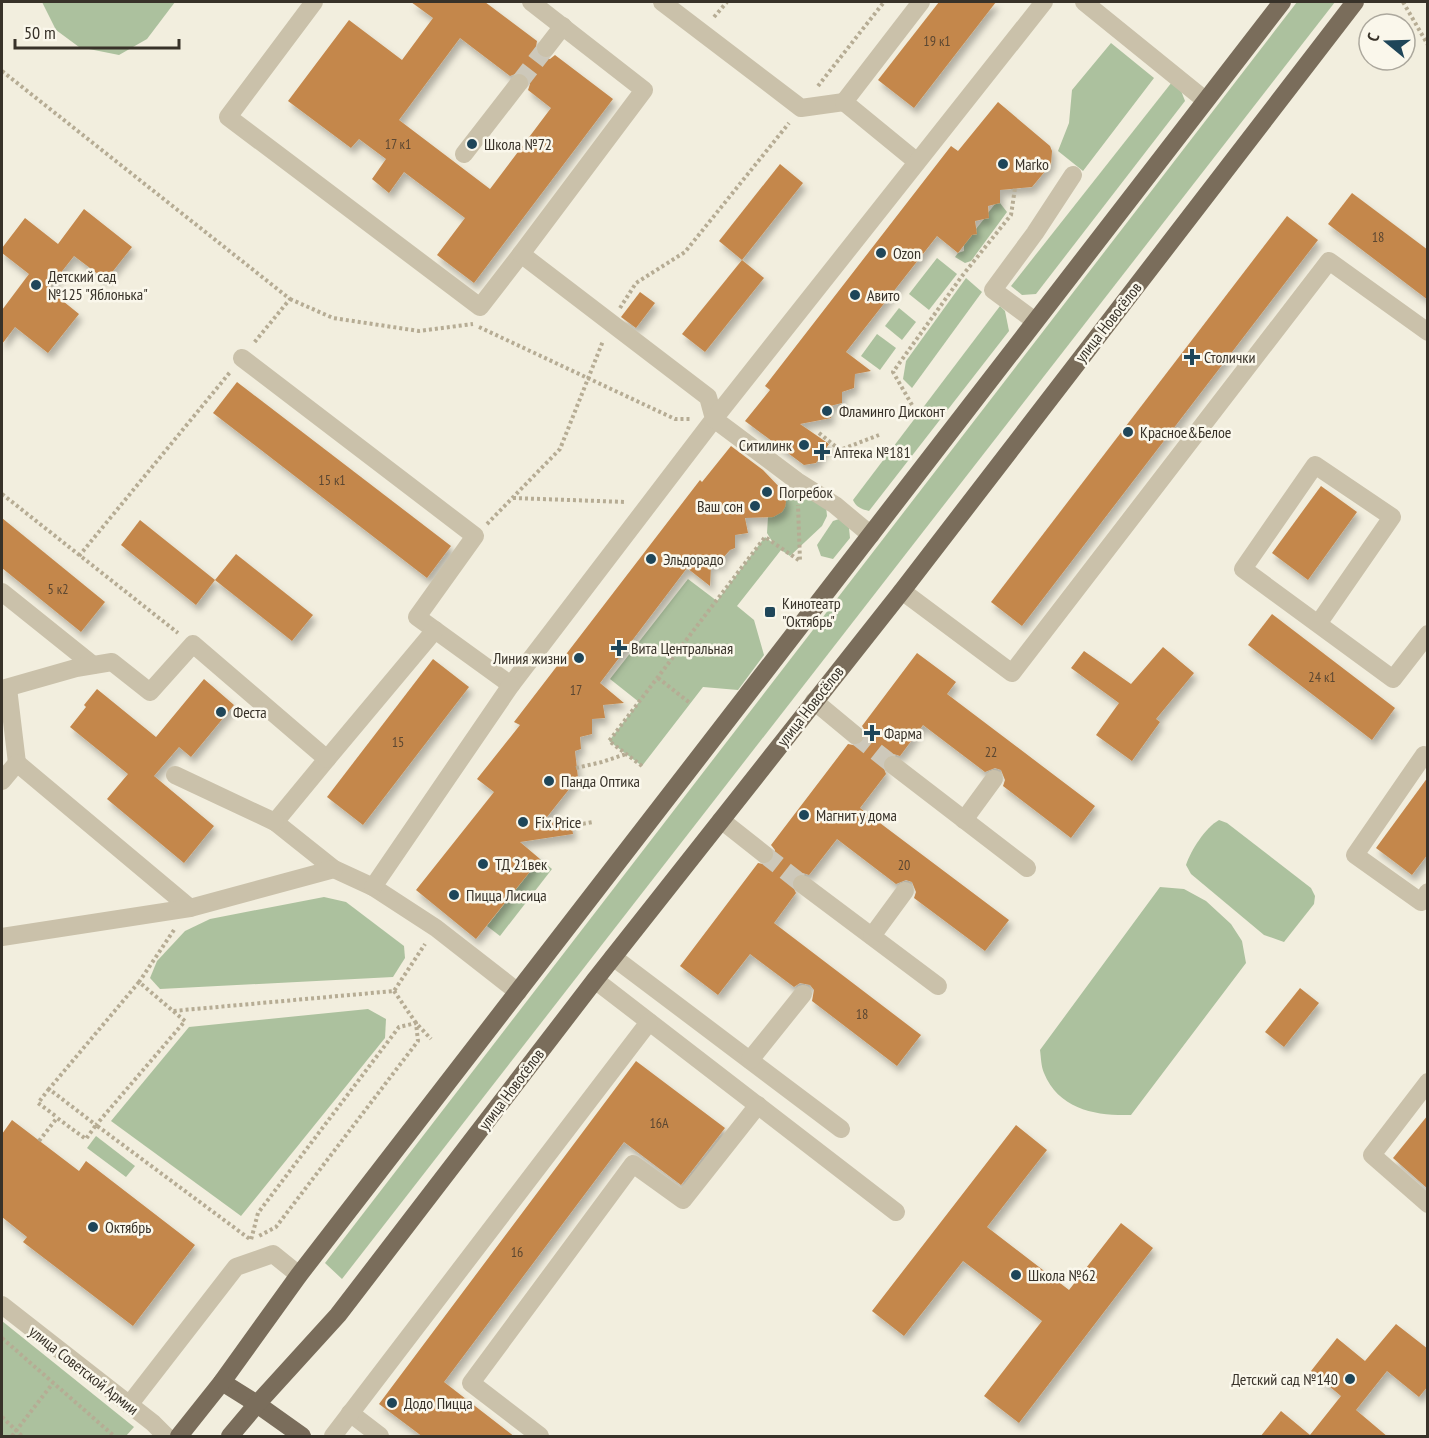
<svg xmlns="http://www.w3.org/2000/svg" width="1429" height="1438" font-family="'PT Sans Narrow',sans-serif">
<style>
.green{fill:#acc19e}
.building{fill:#c4874b;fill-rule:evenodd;filter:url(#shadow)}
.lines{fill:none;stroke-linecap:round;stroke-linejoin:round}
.minor-tunnel{stroke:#cdc8ba;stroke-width:18;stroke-dasharray:18 9;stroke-linecap:butt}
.path{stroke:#b6ac94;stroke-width:4;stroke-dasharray:3 3;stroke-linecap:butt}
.minor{stroke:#cac1aa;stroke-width:18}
.major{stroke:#7a6d5b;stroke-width:18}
.poi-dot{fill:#1f4659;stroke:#faf7eb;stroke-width:2}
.labels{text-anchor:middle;stroke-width:5;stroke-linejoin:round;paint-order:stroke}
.number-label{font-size:14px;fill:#5b4732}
.poi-label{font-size:16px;fill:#383229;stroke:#faf7eb;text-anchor:start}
.street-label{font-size:16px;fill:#383229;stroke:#faf7eb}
</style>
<defs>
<filter id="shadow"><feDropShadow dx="3.5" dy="6" stdDeviation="3" flood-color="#0004"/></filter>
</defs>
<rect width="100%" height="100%" fill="#f2eede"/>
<g class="green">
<path d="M42,2H175L147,39L119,55L79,47L56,30Z"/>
<path d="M1297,2H1335L342,1279L325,1263Z"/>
<path d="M1111,43L1154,78L1083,171L1058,151L1069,123L1072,90Z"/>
<path d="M1172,82L1180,88L1185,101L1036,294L1022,295L1011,286Z"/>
<path d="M1000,203L1007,212L971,261L965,263L955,257L958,253L964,251V245L972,235L977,234L976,229L984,219L989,218L988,213L995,204Z"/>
<path d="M937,258L957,274L929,310L909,294Z"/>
<path d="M966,278L982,292L912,388L903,379L906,361Z"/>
<path d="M1000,306L1005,311L1009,331L869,511C861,509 856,507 853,500Z"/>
<path d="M899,308L916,322L902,340L885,326Z"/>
<path d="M877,334L896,348L880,370L861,356Z"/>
<path d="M795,486L826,506L827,516L822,526L790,556L781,550L737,606L754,620L764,655L738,690L703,687L642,766L609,741L639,702L610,679L688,579L717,601L765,537L773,543L767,533L768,517L782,511L786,502L784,492Z"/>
<path d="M839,519L849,528L850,538L833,559L821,556L817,545L833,521Z"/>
<path d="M1219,820L1227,823L1311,888L1315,896L1314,904L1284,942L1264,935L1191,874L1186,865C1191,850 1205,828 1219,820Z"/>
<path d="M540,859L552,869L500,936L487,926Z"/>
<path d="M1160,887L1184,889L1206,901L1231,924L1242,941L1246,963L1131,1115C1097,1116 1059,1110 1044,1073C1041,1066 1041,1057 1040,1050Z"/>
<path d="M324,897L346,902L404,946L405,958L393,977L160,989L150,978L157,961L185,931L210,919Z"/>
<path d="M368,1009L386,1019L385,1038L241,1216L111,1121L189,1027Z"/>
<path d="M96,1136L135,1166L126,1177L87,1148Z"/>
<path d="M2,1321L134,1427L126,1436H2Z"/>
</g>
<g class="building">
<path d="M411,2H485L537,41L535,52L540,57L550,59L555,55L613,99L474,283L437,255L465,218L404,172L389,193L372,179L386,159L359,139L351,148L288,101L349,20L402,60L433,18ZM460,38L510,76L520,72L526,75L530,84L528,90L551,108L490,189L399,120Z"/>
<path d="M939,2H996L914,108L878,80Z"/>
<path d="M998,102L1050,146L1052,151L1051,164L1032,187L1000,190V203L988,206L989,218L975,221L977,234L972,235L958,253L937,236L846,352L871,371L855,374L854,388L842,392V403L830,406L831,418L800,424L829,444L816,463L804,465L745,421L770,390L765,386L951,146L958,151Z"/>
<path d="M780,164L803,183L742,260L719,241Z"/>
<path d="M1352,193L1428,250V300L1328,224Z"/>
<path d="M84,209L132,247L106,280L74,256L48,289L79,314L48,353L15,327L2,344V310L29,274L2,253V248L25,218L58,244Z"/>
<path d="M1287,216L1318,240L1022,626L991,602Z"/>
<path d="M742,260L764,278L705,352L682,334Z"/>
<path d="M640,292L655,303L636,328L621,317Z"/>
<path d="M237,382L451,546L427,578L213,413Z"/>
<path d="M731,446L763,470L784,492L786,502L785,507L782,512L773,517L745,518L748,533L735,535V548L730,550L722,559L723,564L711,565L710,586L687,568L600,683L624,703L603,705L605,718L592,719V734L580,737L581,749L575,751L578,778L543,822L570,818L573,834L520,842L540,859L476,939L416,890L494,792L477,779L520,725L514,722L700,480L702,482Z"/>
<path d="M1321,486L1357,512L1308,580L1272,553Z"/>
<path d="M2,518L105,602L81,632L2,568Z"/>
<path d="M140,520L215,580L196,605L121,545Z"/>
<path d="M236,554L313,615L292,641L215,580Z"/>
<path d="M1272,614L1395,708L1372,740L1248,645Z"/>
<path d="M1163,647L1194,673L1156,719L1160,722L1132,761L1096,735L1119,703L1071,668L1084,651L1131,684Z"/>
<path d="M917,653L956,682L947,694L1095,806L1071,838L1003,786L1005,780L1001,770L995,768L985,772L923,725L900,756L894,754L884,758L882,764L886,774L860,808L1009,920L985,951L914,898L916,892L912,882L906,880L896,884L837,839L809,875L803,873L793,877L791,883L796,893L774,923L921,1035L897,1066L812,1001L814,990L810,985L800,983L794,987L750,954L718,995L680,966L758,863L768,865L773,860L775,850L771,845L848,744L858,746L864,742L866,732L862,726Z"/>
<path d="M433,659L469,687L363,825L327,797Z"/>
<path d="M204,679L234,705L191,757L179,747L154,776L214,826L184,863L107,799L128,774L70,727L86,707L84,705L97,689L156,737Z"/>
<path d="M1428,777V854L1412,875L1376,848Z"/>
<path d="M1300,988L1319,1003L1284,1047L1265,1032Z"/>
<path d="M636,1061L725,1128L681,1185L624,1142L444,1382L515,1437H423L379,1404Z"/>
<path d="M1428,1115V1189L1393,1158Z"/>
<path d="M12,1120L79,1171L86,1161L195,1245L133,1326L23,1242L27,1237L2,1217V1134Z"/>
<path d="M1016,1125L1047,1150L987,1227L1069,1290L1121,1223L1153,1248L1019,1423L984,1396L1042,1321L963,1261L904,1336L872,1311Z"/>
<path d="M1396,1324L1428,1349V1386L1419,1397L1387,1371L1356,1410L1388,1437H1260L1281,1411L1310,1435L1341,1396L1311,1371L1337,1338L1365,1361Z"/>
</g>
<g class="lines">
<g class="minor-tunnel">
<path d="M519,83L546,48"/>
<path d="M855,735L893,765"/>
<path d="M764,854L802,884"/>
</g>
<g class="path">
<path d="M1403,2L1428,45"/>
<path d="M714,17L727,2"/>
<path d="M2,71L290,299L253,344"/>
<path d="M818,86L884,2"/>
<path d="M290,299L333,318L419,331L473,324"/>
<path d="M620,308L636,283L685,252L789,123"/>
<path d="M479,327L675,419H691"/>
<path d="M912,405L893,372L962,276L1011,215L1015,188"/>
<path d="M819,433L840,450L879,435"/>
<path d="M2,494L178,633"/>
<path d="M513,498L626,502"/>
<path d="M487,524L560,449L603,341"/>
<path d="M79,556L231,371"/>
<path d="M658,678L690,703"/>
<path d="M642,766L609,741L765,537L800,561L798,505"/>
<path d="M576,768L602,762L626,754"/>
<path d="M571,826L593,822"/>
<path d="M174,930L139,982L173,1011L394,991L425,944"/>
<path d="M139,982L49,1089L96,1125L185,1021L173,1011"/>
<path d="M394,991L416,1023L431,1039"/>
<path d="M49,1089L38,1103L57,1117"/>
<path d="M39,1141L57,1118L86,1139L96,1125L251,1240L258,1213L399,1027L416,1023L418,1041L276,1227L257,1237"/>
<path d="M2,1338L114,1436"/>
<path d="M2,1417L22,1436"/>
<path d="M12,1436L53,1383"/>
</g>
<g class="minor">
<path d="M314,2L228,117L480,307L521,254"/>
<path d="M662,2L801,108L844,102"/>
<path d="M1084,2L1205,100"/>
<path d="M546,48L563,26"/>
<path d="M464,154L519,83"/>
<path d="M916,161L844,102L921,2"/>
<path d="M1035,321L993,290L1035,233L1073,175"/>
<path d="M242,358L475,536L417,617L511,685L714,419L708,397L521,254L644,90L531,2"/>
<path d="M871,535L835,505L797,481L714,419L1044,2"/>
<path d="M902,591L1012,673L1329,261L1428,332"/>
<path d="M2,592L93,665"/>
<path d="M1318,624L1392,517L1315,465L1243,569L1393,679L1428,634"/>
<path d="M8,688L17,763"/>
<path d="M2,689L76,668L112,662L150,692L193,644L327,759L275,822L334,869L373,887L436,928L518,992"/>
<path d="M814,701L855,735"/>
<path d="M1428,758L1424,755L1355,855L1421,902L1428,892"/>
<path d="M327,759L435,630"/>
<path d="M893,765L1027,868"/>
<path d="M175,775L275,822"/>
<path d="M2,781L17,763L190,908"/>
<path d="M721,820L764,854"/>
<path d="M964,820L994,779"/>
<path d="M802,884L938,986"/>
<path d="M373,887L511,685"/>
<path d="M872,936L905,891"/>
<path d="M2,937L190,908L334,869"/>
<path d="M613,957L841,1129"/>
<path d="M595,980L896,1212"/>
<path d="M750,1060L803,994"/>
<path d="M1428,1082L1372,1155L1428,1204"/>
<path d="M2,1305L153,1423L166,1436"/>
<path d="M129,1405L236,1267L273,1254L299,1275"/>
<path d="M350,1413L380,1436"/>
<path d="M333,1436L649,1022"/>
<path d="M540,1436L471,1383L633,1164L683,1200L758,1105"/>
</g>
<g class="major">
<path d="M222,1382L257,1404L302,1436"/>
<path d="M179,1436L222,1382L299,1275L1282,2"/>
<path d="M230,1436L257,1404L338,1315L595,980L902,591L1355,2"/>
</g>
</g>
<g class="poi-dot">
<circle cx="472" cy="144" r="6"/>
<circle cx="1003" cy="164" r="6"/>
<circle cx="881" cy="253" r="6"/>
<circle cx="36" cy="285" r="6"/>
<circle cx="855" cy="295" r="6"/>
<path d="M1189 348h6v6h6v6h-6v6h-6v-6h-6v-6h6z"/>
<circle cx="827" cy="411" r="6"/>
<circle cx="1128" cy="432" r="6"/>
<circle cx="804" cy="445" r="6"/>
<path d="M819 443h6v6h6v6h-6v6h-6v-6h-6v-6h6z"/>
<circle cx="767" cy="492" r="6"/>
<circle cx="755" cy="506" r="6"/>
<circle cx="651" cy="559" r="6"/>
<rect x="764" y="606" width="12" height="12" rx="3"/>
<path d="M616 639h6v6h6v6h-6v6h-6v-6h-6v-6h6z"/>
<circle cx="579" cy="658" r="6"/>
<circle cx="221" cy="712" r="6"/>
<path d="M869 724h6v6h6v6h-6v6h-6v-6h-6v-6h6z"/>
<circle cx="549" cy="781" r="6"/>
<circle cx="804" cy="815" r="6"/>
<circle cx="523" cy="822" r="6"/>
<circle cx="483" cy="864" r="6"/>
<circle cx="454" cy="895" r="6"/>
<circle cx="93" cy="1227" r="6"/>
<circle cx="1016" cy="1275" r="6"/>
<circle cx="1350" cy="1379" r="6"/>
<circle cx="392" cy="1403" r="6"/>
</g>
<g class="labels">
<g class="number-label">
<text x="937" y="46">19 к1</text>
<text x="398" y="149">17 к1</text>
<text x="1378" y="242">18</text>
<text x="332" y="485">15 к1</text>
<text x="58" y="594">5 к2</text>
<text x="1322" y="682">24 к1</text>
<text x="576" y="695">17</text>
<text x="398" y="747">15</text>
<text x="991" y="757">22</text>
<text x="904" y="870">20</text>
<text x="862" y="1019">18</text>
<text x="659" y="1128">16А</text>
<text x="517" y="1257">16</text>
</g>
<g class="poi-label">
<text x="484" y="150">Школа №72</text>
<text x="1015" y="170">Marko</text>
<text x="893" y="259">Ozon</text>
<text x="48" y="282">Детский сад<tspan x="48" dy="18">№125 "Яблонька"</tspan></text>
<text x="867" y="301">Авито</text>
<text x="1204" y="363">Столички</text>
<text x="839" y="417">Фламинго Дисконт</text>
<text x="1140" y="438">Красное&amp;Белое</text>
<text x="792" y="451" text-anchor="end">Ситилинк</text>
<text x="834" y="458">Аптека №181</text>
<text x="779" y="498">Погребок</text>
<text x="743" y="512" text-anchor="end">Ваш сон</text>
<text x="663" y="565">Эльдорадо</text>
<text x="782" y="609">Кинотеатр<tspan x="782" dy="18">"Октябрь"</tspan></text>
<text x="631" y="654">Вита Центральная</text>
<text x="567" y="664" text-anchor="end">Линия жизни</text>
<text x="233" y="718">Феста</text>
<text x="884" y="739">Фарма</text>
<text x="561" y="787">Панда Оптика</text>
<text x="816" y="821">Магнит у дома</text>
<text x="535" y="828">Fix Price</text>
<text x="495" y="870">ТД 21век</text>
<text x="466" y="901">Пицца Лисица</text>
<text x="105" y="1233">Октябрь</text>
<text x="1028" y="1281">Школа №62</text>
<text x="1338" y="1385" text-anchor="end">Детский сад №140</text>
<text x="404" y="1409">Додо Пицца</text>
</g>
<g class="street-label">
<text transform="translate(1108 322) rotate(-52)" y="6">улица Новосёлов</text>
<text transform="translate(810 706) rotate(-52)" y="6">улица Новосёлов</text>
<text transform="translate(511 1089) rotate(-53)" y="6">улица Новосёлов</text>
<text transform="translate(84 1370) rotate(38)" y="6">улица Советской Армии</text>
</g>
</g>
<rect width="1429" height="1438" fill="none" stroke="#383229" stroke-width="6"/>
<g transform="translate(1387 42) rotate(289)"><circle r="28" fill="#faf7eb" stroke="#aca89d" stroke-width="1.5"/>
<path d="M0-4.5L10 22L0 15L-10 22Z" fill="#1f4659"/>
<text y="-9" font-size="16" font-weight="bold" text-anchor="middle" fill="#383229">С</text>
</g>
<path d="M15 39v9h164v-9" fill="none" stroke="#383229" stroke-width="3"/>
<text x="24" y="39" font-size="18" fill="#383229" stroke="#faf7eb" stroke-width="4.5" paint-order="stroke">50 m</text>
</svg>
